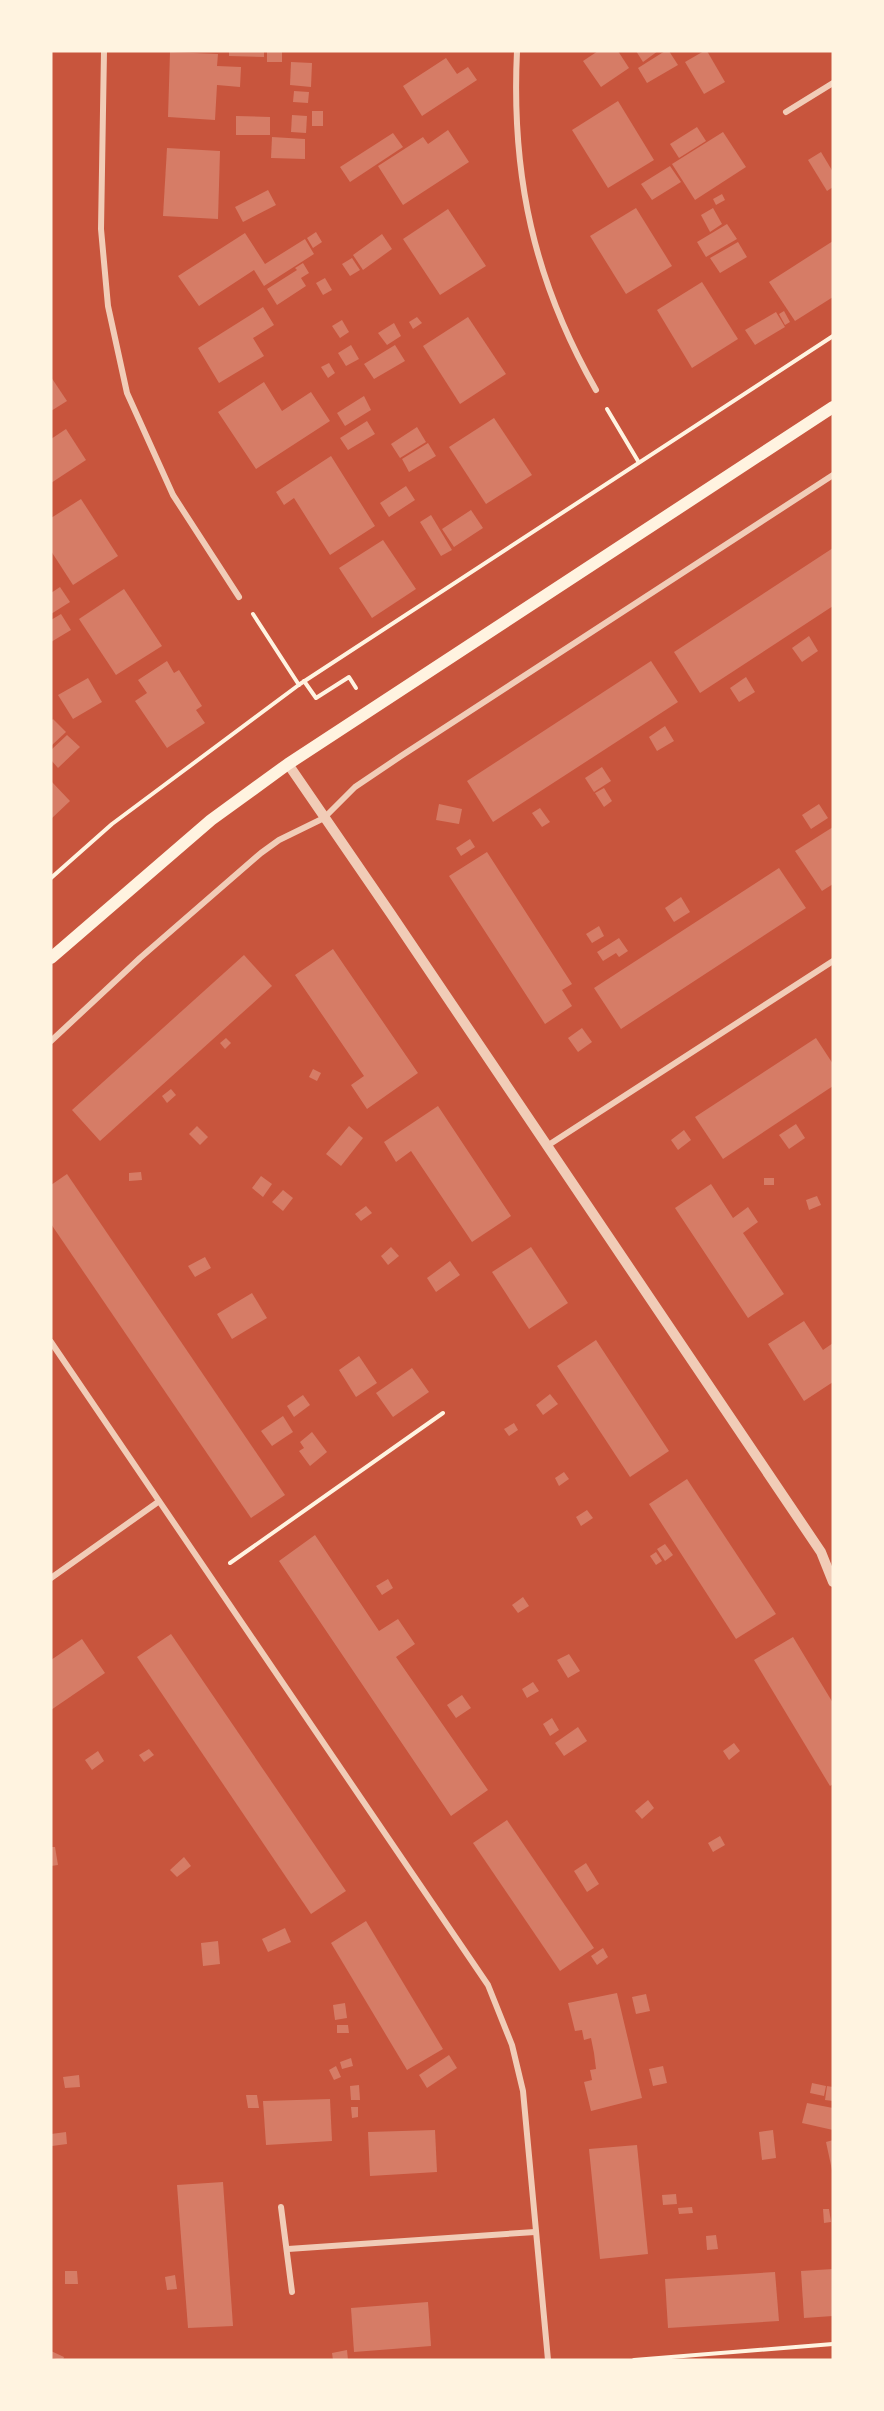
<svg xmlns="http://www.w3.org/2000/svg" width="884" height="2411" font-family="Cabin,sans-serif">
<style>
.building{fill:#d67c66}
.lines{fill:none;stroke-linecap:round;stroke-linejoin:round}
.path{stroke:#fff3e0;stroke-width:4}
.minor{stroke:#f1ccb7;stroke-width:6}
.tertiary{stroke:#f1ccb7;stroke-width:10}
.secondary{stroke:#fff3e0;stroke-width:12}
</style>
<rect width="100%" height="100%" fill="#c8553d"/>
<g class="building">
<path d="M229,51H264V57L229,56Z"/>
<rect x="267" y="51" width="15" height="11"/>
<path d="M598,51H618L629,68L601,87L583,61Z"/>
<path d="M636,51H658L643,62Z"/>
<path d="M665,51H669L678,65L647,83L638,68Z"/>
<path d="M704,51H707L725,82L704,94L685,62Z"/>
<path d="M170,52L218,54L217,66L241,67L240,87L217,85L215,120L168,117Z"/>
<path d="M446,58L457,74L468,67L477,80L422,116L403,86Z"/>
<path d="M291,62L312,63L311,87L290,85Z"/>
<path d="M294,91L309,92L308,103L293,102Z"/>
<path d="M618,101L654,160L608,188L572,130Z"/>
<rect x="312" y="111" width="11" height="15"/>
<path d="M292,115L307,116L306,133L291,132Z"/>
<path d="M236,116L270,117V135H236Z"/>
<path d="M697,127L706,141L679,158L670,144Z"/>
<path d="M448,130L469,162L403,205L378,166L423,137L428,144Z"/>
<path d="M723,132L746,167L695,200L672,164Z"/>
<path d="M393,133L403,147L350,182L340,167Z"/>
<path d="M272,137L305,139V159L271,158Z"/>
<path d="M167,148L220,151L218,219L163,216Z"/>
<path d="M821,152L833,172V187L827,191L808,160Z"/>
<path d="M670,166L681,182L652,200L641,184Z"/>
<path d="M268,190L276,205L243,222L235,207Z"/>
<path d="M722,194L725,200L716,205L713,199Z"/>
<path d="M636,208L672,266L626,294L590,236Z"/>
<path d="M713,208L722,224L710,232L701,215Z"/>
<path d="M448,209L486,266L440,295L403,239Z"/>
<path d="M727,224L737,239L706,257L697,242Z"/>
<path d="M316,232L322,242L313,248L307,238Z"/>
<path d="M245,233L265,264L305,239L314,254L264,286L254,270L199,306L178,276Z"/>
<path d="M382,234L392,249L363,270L353,255Z"/>
<path d="M833,241V297L795,321L769,282Z"/>
<path d="M738,242L747,257L720,273L710,258Z"/>
<path d="M352,258L360,270L350,276L342,264Z"/>
<path d="M303,263L309,273L301,278L306,286L277,305L267,289L297,270L295,268Z"/>
<path d="M325,278L332,290L323,295L316,283Z"/>
<path d="M702,282L738,339L692,368L657,310Z"/>
<path d="M263,307L274,325L253,338L264,356L219,383L198,348Z"/>
<path d="M784,311L790,322L785,325L779,314Z"/>
<path d="M776,312L785,327L755,345L745,330Z"/>
<path d="M417,317L422,323L413,329L409,322Z"/>
<path d="M468,317L506,374L460,404L423,346Z"/>
<path d="M342,320L349,332L340,338L332,326Z"/>
<path d="M394,323L401,336L387,345L378,333Z"/>
<path d="M351,345L359,359L346,366L338,353Z"/>
<path d="M395,345L405,361L374,379L364,364Z"/>
<path d="M329,363L335,373L328,378L321,367Z"/>
<path d="M51,377L67,401L51,411Z"/>
<path d="M264,382L282,411L311,392L330,421L256,469L218,412Z"/>
<path d="M364,396L371,410L345,426L337,413Z"/>
<path d="M494,418L532,475L486,504L449,447Z"/>
<path d="M367,421L375,434L348,450L340,438Z"/>
<path d="M417,427L426,442L400,458L391,444Z"/>
<path d="M66,429L86,460L51,483V439Z"/>
<path d="M428,443L436,456L409,472L402,459Z"/>
<path d="M331,456L375,526L330,555L294,498L284,505L276,492Z"/>
<path d="M406,486L415,500L389,517L380,503Z"/>
<path d="M81,499L118,556L73,585L51,551V518Z"/>
<path d="M471,510L483,528L454,547L442,529Z"/>
<path d="M431,515L452,550L441,556L420,522Z"/>
<path d="M383,540L416,589L372,618L339,568Z"/>
<path d="M833,548V606L700,693L674,652Z"/>
<path d="M60,587L70,602L51,614V593Z"/>
<path d="M124,589L162,646L116,675L79,619Z"/>
<path d="M61,614L71,630L51,642V620Z"/>
<path d="M809,636L818,651L802,662L792,648Z"/>
<path d="M167,661L174,673L179,670L202,706L196,710L205,723L167,748L135,701L147,693L138,680Z"/>
<path d="M651,661L678,702L493,822L467,781Z"/>
<path d="M746,677L755,692L739,702L730,688Z"/>
<path d="M88,678L102,702L73,719L58,695Z"/>
<path d="M53,719L66,732L51,746V721Z"/>
<path d="M665,726L674,741L657,751L649,737Z"/>
<path d="M67,735L80,747L58,768L51,760V750Z"/>
<path d="M602,767L611,781L594,792L585,778Z"/>
<path d="M51,781L70,801L51,819Z"/>
<path d="M604,788L612,801L604,807L595,793Z"/>
<path d="M439,804L462,809L459,824L436,820Z"/>
<path d="M819,804L828,818L811,829L802,815Z"/>
<path d="M540,808L550,822L542,827L532,813Z"/>
<path d="M833,827V884L822,891L795,851Z"/>
<path d="M470,839L475,847L461,856L456,848Z"/>
<path d="M487,852L572,984L562,990L572,1006L545,1024L449,876Z"/>
<path d="M779,868L806,908L621,1029L594,988Z"/>
<path d="M681,897L690,912L674,922L665,908Z"/>
<path d="M599,926L604,936L592,943L586,934Z"/>
<path d="M619,938L628,951L619,957L616,953L603,961L597,952Z"/>
<path d="M333,949L418,1073L367,1109L351,1085L364,1076L295,975Z"/>
<path d="M244,955L272,986L100,1141L72,1110Z"/>
<path d="M582,1028L592,1042L578,1052L568,1038Z"/>
<path d="M226,1038L231,1043L225,1049L220,1043Z"/>
<path d="M816,1038L833,1064V1086L723,1159L695,1117Z"/>
<path d="M313,1069L321,1073L317,1081L309,1077Z"/>
<path d="M171,1089L176,1095L167,1103L162,1096Z"/>
<path d="M438,1106L511,1216L472,1242L411,1151L396,1162L384,1142Z"/>
<path d="M796,1124L805,1138L789,1149L779,1135Z"/>
<path d="M197,1126L208,1137L200,1145L189,1134Z"/>
<path d="M349,1126L363,1138L341,1166L326,1154Z"/>
<path d="M684,1130L691,1140L678,1150L671,1140Z"/>
<path d="M141,1172L142,1180L129,1181V1173Z"/>
<path d="M67,1174L285,1495L251,1518L51,1224V1185Z"/>
<path d="M261,1176L272,1184L263,1197L252,1188Z"/>
<rect x="764" y="1178" width="10" height="7"/>
<path d="M711,1184L733,1218L748,1207L758,1222L743,1233L784,1294L748,1318L675,1208Z"/>
<path d="M283,1190L293,1198L283,1211L272,1202Z"/>
<path d="M817,1196L821,1205L809,1210L806,1200Z"/>
<path d="M366,1206L372,1213L361,1221L355,1214Z"/>
<path d="M391,1247L399,1256L388,1265L381,1256Z"/>
<path d="M531,1247L568,1303L529,1329L492,1272Z"/>
<path d="M205,1257L211,1268L195,1277L188,1266Z"/>
<path d="M450,1261L460,1275L436,1292L427,1278Z"/>
<path d="M252,1293L267,1318L232,1339L217,1314Z"/>
<path d="M804,1321L823,1350L833,1343V1382L804,1401L768,1344Z"/>
<path d="M596,1340L669,1451L630,1477L557,1366Z"/>
<path d="M359,1356L377,1383L356,1397L339,1370Z"/>
<path d="M412,1368L429,1392L393,1417L376,1393Z"/>
<path d="M550,1394L558,1404L543,1415L536,1405Z"/>
<path d="M303,1395L310,1405L294,1417L287,1406Z"/>
<path d="M283,1416L293,1432L272,1446L261,1431Z"/>
<path d="M514,1423L518,1430L509,1436L504,1429Z"/>
<path d="M312,1432L327,1452L310,1466L299,1451L304,1448L300,1442Z"/>
<path d="M564,1472L569,1479L559,1486L555,1478Z"/>
<path d="M687,1479L776,1614L736,1639L649,1504Z"/>
<path d="M587,1510L593,1518L581,1526L576,1517Z"/>
<path d="M315,1535L379,1631L398,1619L415,1644L396,1657L488,1790L451,1816L279,1561Z"/>
<path d="M665,1544L673,1555L665,1561L657,1549Z"/>
<path d="M656,1552L662,1561L656,1565L650,1556Z"/>
<path d="M388,1579L393,1588L382,1595L376,1586Z"/>
<path d="M523,1597L529,1606L518,1613L512,1605Z"/>
<path d="M171,1634L346,1891L311,1914L137,1657Z"/>
<path d="M793,1637L833,1703V1784L830,1786L754,1660Z"/>
<path d="M82,1639L105,1673L51,1710V1660Z"/>
<path d="M569,1654L580,1671L568,1678L557,1660Z"/>
<path d="M533,1682L539,1691L527,1698L522,1689Z"/>
<path d="M462,1695L471,1708L456,1718L447,1705Z"/>
<path d="M552,1718L559,1730L550,1736L543,1724Z"/>
<path d="M578,1727L587,1741L564,1756L555,1743Z"/>
<path d="M734,1743L740,1751L729,1760L723,1751Z"/>
<path d="M149,1749L154,1755L144,1762L139,1755Z"/>
<path d="M98,1751L104,1761L92,1770L85,1760Z"/>
<path d="M648,1800L654,1808L642,1819L635,1811Z"/>
<path d="M507,1820L594,1948L560,1971L473,1843Z"/>
<path d="M720,1836L725,1845L713,1852L708,1843Z"/>
<path d="M51,1847H55L58,1865L51,1866Z"/>
<path d="M184,1857L191,1866L177,1877L170,1870Z"/>
<path d="M586,1863L599,1884L587,1892L574,1871Z"/>
<path d="M366,1921L443,2049L407,2070L331,1943Z"/>
<path d="M285,1928L291,1942L268,1952L262,1939Z"/>
<path d="M218,1941L220,1964L203,1966L201,1943Z"/>
<path d="M603,1948L608,1957L597,1965L591,1956Z"/>
<path d="M617,1993L642,2098L591,2111L584,2082L592,2080L590,2070L596,2069L594,2053L591,2038L584,2040L582,2030L575,2031L568,2003Z"/>
<path d="M646,1994L650,2011L636,2014L632,1997Z"/>
<path d="M345,2003L347,2018L335,2020L333,2005Z"/>
<path d="M337,2025H348L349,2033H337Z"/>
<path d="M449,2055L457,2068L427,2088L419,2075Z"/>
<path d="M351,2058L353,2066L342,2069L340,2062Z"/>
<path d="M336,2066L341,2077L334,2080L329,2070Z"/>
<path d="M663,2066L667,2083L653,2086L649,2069Z"/>
<path d="M79,2075L80,2087L65,2088L63,2077Z"/>
<path d="M812,2083L826,2086L824,2096L810,2093Z"/>
<path d="M359,2085L360,2100H351L350,2086Z"/>
<path d="M827,2086L833,2087V2101L825,2100Z"/>
<path d="M246,2095H257L259,2108H248Z"/>
<path d="M330,2099L332,2141L266,2145L263,2101Z"/>
<path d="M807,2103L833,2108V2130L802,2123Z"/>
<path d="M351,2107H358V2117L352,2118Z"/>
<path d="M435,2130L437,2172L370,2176L368,2132Z"/>
<path d="M773,2130L776,2158L762,2160L759,2132Z"/>
<path d="M66,2132L67,2144L52,2146L51,2134Z"/>
<path d="M833,2140V2170H832L826,2142Z"/>
<path d="M637,2145L648,2254L600,2259L589,2149Z"/>
<path d="M223,2182L233,2326L188,2328L177,2185Z"/>
<path d="M676,2194L677,2204L663,2205L662,2195Z"/>
<path d="M692,2207L693,2213L679,2214L678,2208Z"/>
<path d="M823,2209H829L831,2222L824,2223Z"/>
<path d="M716,2235L718,2249L707,2250L706,2236Z"/>
<path d="M833,2269V2316L804,2318L801,2271Z"/>
<path d="M65,2271H77L78,2284H65Z"/>
<path d="M775,2272L779,2321L668,2328L665,2279Z"/>
<path d="M175,2275L177,2289L167,2290L165,2277Z"/>
<path d="M428,2302L431,2346L354,2352L351,2308Z"/>
<path d="M347,2350L348,2360H333L332,2353Z"/>
<path d="M51,2351L64,2357L63,2360L51,2358Z"/>
</g>
<g class="lines">
<g class="path">
<path d="M607,409L638,461"/>
<path d="M253,614L299,685"/>
<path d="M304,681L316,698L349,677L356,688"/>
<path d="M51,878L112,824L300,684L833,336"/>
<path d="M230,1563L443,1413"/>
<path d="M634,2360L833,2344"/>
</g>
<g class="minor">
<path d="M104,51L101,229L108,306L127,393L173,495L239,597"/>
<path d="M517,51C511,176 534,281 596,390"/>
<path d="M786,112L833,83"/>
<path d="M51,1041L140,958L261,853L279,840L324,818L355,787L401,756L833,475"/>
<path d="M547,1146L833,961"/>
<path d="M51,1342L488,1985L512,2045L523,2091L548,2360"/>
<path d="M51,1578L158,1502"/>
<path d="M281,2207L292,2292"/>
<path d="M288,2249L535,2232"/>
</g>
<path class="tertiary" d="M288,764L391,914L821,1552L833,1582"/>
<path class="secondary" d="M51,958L211,820L288,764L833,407"/>
</g>
<rect width="884" height="2411" fill="none" stroke="#fff3e0" stroke-width="105"/>
</svg>
